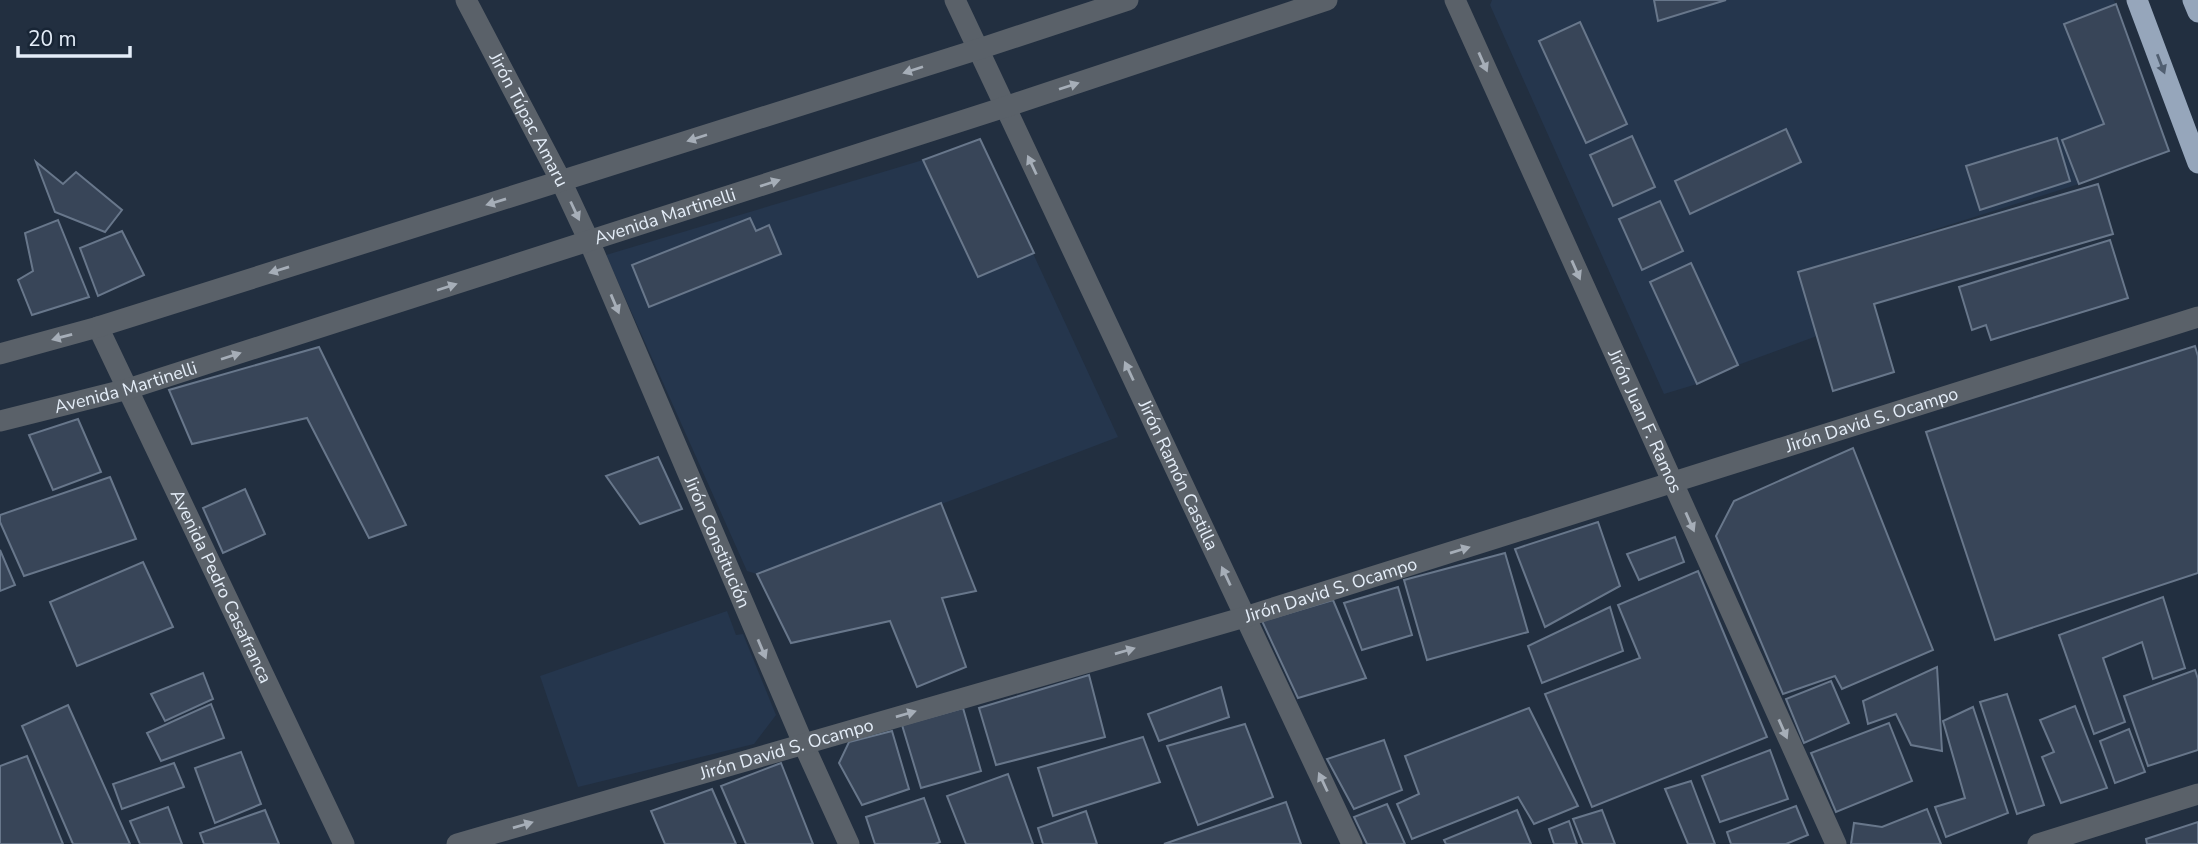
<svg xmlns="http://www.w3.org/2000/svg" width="2198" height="844" font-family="'Nunito Sans',sans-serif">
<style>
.built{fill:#25364d}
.building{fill:#384558;stroke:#68778b;stroke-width:2}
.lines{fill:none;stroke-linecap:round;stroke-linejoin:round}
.minor{stroke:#5a6169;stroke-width:21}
.highway{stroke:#96a6bb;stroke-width:21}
.oneway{fill:#a6aeb8}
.oneway2{fill:#515f71}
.labels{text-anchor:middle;stroke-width:5;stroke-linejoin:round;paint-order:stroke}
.street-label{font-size:18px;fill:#e4edf8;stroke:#182535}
</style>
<rect width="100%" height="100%" fill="#222f40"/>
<g class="built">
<path d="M1492,0H2114L2169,151L2079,184L1799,272L1817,336L1738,365L1697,384L1664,394L1490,5Z"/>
<path d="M980,139L1118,437L757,574L747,571L606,255L923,160Z"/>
<path d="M727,611L736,635L743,634L776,715L754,744L578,787L540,676Z"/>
</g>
<g class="building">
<path d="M1654,0H1726L1658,21Z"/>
<path d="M2116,4L2169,151L2079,184L2062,140L2104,124L2064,24Z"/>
<path d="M1580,22L1627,124L1586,143L1539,41Z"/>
<path d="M1786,129L1801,162L1690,214L1675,181Z"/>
<path d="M1632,136L1655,187L1613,206L1590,155Z"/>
<path d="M2057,138L2070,181L1980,210L1966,166Z"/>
<path d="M980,139L1034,253L978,277L923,160Z"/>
<path d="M36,162L63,184L76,172L122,210L105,232L55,212Z"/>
<path d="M2098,184L2113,234L1874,304L1894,372L1833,391L1798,272Z"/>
<path d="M1660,201L1683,251L1642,270L1619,219Z"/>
<path d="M750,218L756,231L769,225L781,254L649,307L632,265Z"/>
<path d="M58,220L89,297L32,315L18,280L33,271L25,233Z"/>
<path d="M122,231L144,275L98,296L80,248Z"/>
<path d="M2110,240L2128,298L1991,340L1986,325L1972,330L1959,287Z"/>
<path d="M1691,263L1738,365L1697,384L1650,282Z"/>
<path d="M2195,346L2198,356V573L1995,640L1926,432Z"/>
<path d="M319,347L406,525L369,538L307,418L192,444L169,390Z"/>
<path d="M78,419L101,472L53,490L29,435Z"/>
<path d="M1853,448L1933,650L1842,689L1835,676L1783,694L1716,536L1734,501Z"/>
<path d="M658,457L682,509L640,524L606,476Z"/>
<path d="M110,477L136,539L24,576L0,522V515Z"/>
<path d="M245,489L265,534L223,553L203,508Z"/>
<path d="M941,503L976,591L942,598L966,667L917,687L890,621L791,643L757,574Z"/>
<path d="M1598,522L1620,586L1545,627L1515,549Z"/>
<path d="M1675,537L1684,562L1639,580L1627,554Z"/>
<path d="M0,550L15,585L0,591Z"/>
<path d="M1505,553L1528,632L1427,660L1404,580Z"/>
<path d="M143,562L173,627L77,666L50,602Z"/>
<path d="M1698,571L1767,737L1592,807L1545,694L1640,658L1618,605Z"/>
<path d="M1398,587L1412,635L1362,650L1344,603Z"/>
<path d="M2163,597L2185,668L2153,679L2142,642L2103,658L2125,722L2094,734L2059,635Z"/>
<path d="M1333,600L1366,678L1298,698L1262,621Z"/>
<path d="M1610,607L1623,651L1542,683L1528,646Z"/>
<path d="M1937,667L1942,751L1911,745L1896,714L1868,724L1863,701Z"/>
<path d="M2195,670L2198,679V750L2148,766L2124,696Z"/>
<path d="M203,673L213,699L165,721L151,694Z"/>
<path d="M1089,675L1105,737L996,765L979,708Z"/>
<path d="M1831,681L1849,723L1804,743L1786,699Z"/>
<path d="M1221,687L1229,717L1159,741L1148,714Z"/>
<path d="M2007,694L2044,805L2017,814L1980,702Z"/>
<path d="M211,704L224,738L161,761L147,733Z"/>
<path d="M68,705L130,844H73L22,726Z"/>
<path d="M2075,706L2107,788L2061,803L2042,757L2054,752L2040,720Z"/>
<path d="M1973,707L2008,813L1946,837L1935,807L1965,798L1943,721Z"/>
<path d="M963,708L981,771L921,788L902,725Z"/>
<path d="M1529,708L1578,806L1534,824L1518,797L1412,839L1397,804L1419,794L1405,756Z"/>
<path d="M1889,723L1912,781L1836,812L1811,753Z"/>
<path d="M1245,724L1273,797L1198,825L1167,746Z"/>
<path d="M2129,729L2145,772L2115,783L2100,741Z"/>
<path d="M892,731L909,789L862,805L839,763L849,742Z"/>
<path d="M1143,737L1160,782L1053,816L1038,768Z"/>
<path d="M1384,740L1402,790L1354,809L1327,759Z"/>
<path d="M1770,750L1788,799L1720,822L1702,776Z"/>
<path d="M241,752L261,804L215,823L195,768Z"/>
<path d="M27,756L63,844H0V766Z"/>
<path d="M174,763L184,787L122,809L113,784Z"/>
<path d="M781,763L813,844H746L721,786Z"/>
<path d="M1008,774L1033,844H966L947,796Z"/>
<path d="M1691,781L1715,844H1688L1665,789Z"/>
<path d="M712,789L736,844H665L651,811Z"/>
<path d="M924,798L940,842L935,844H875L866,817Z"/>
<path d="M1286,802L1301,844H1164Z"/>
<path d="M1387,804L1405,844H1367L1354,817Z"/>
<path d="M1796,806L1808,835L1786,844H1731L1727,832Z"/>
<path d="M168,807L182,844H140L130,821Z"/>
<path d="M1927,809L1941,844H1851L1854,823L1882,827Z"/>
<path d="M265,810L279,844H204L200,833Z"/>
<path d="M1517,810L1531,844H1446L1444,840Z"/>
<path d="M1602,810L1615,844H1583L1573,819Z"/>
<path d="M1086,811L1097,844H1043L1038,828Z"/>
<path d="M1569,821L1577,844H1554L1549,829Z"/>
<path d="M2198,822V844H2147L2146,839Z"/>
</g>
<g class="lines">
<g class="minor">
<path id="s1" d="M466,0L561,181L589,241L803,743L849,844"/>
<path id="s2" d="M955,0L1352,844"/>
<path id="s3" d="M1455,0L1836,844"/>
<path id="s4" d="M98,327L344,844"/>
<path d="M0,354L98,327L979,49L1128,0"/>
<path id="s5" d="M0,421L128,389L1005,107L1327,0"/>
<path id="s6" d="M457,844L1245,617L2198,317"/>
<path d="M2038,844L2198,794"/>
</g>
<g class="highway">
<path d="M2137,0L2198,163"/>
<path d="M2193,0L2198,12"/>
</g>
</g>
<defs><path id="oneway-solid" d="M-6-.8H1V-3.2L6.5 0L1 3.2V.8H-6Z" transform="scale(1.75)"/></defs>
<g class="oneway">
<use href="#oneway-solid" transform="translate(1483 62) rotate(66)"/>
<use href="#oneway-solid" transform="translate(913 70) rotate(162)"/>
<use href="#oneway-solid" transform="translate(1069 86) rotate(-18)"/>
<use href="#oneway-solid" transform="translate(697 138) rotate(162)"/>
<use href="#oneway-solid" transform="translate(1032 165) rotate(-115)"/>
<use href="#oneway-solid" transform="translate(770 183) rotate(-18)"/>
<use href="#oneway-solid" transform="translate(496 202) rotate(163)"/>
<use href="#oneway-solid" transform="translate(575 211) rotate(65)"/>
<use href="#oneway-solid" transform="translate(279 270) rotate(163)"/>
<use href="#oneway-solid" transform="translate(1576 270) rotate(66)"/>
<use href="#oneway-solid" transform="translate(447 287) rotate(-18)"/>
<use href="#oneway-solid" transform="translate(615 304) rotate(67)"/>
<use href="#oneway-solid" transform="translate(62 337) rotate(165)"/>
<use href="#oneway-solid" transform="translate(231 356) rotate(-18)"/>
<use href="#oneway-solid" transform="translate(1129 371) rotate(-115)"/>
<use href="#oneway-solid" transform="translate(1690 522) rotate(66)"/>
<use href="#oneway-solid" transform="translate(1460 550) rotate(-17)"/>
<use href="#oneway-solid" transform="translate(1226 576) rotate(-115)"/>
<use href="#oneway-solid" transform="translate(762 649) rotate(67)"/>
<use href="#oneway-solid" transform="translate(1125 651) rotate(-16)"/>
<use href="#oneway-solid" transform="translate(906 714) rotate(-16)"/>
<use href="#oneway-solid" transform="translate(1783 729) rotate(66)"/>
<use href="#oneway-solid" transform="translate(1323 782) rotate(-115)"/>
<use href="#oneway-solid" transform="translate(523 825) rotate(-16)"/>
</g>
<use class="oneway2" href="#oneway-solid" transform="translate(2161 64) rotate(69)"/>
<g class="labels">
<g class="street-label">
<text dy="6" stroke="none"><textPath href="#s1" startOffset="135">Jirón Túpac Amaru</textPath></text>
<text dy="6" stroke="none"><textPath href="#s5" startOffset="696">Avenida Martinelli</textPath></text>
<text dy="6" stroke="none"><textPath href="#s5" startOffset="130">Avenida Martinelli</textPath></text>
<text dy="6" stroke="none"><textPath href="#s6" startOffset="1477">Jirón David S. Ocampo</textPath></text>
<text dy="6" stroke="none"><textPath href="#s3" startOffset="462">Jirón Juan F. Ramos</textPath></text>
<text dy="6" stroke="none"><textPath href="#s2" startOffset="525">Jirón Ramón Castilla</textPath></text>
<text dy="6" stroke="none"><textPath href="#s1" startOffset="598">Jirón Constitución</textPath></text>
<text dy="6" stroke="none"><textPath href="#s4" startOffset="287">Avenida Pedro Casafranca</textPath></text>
<text dy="6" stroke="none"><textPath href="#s6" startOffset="910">Jirón David S. Ocampo</textPath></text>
<text dy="6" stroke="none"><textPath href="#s6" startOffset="343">Jirón David S. Ocampo</textPath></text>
</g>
</g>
<path d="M18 46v10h112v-10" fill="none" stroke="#e4edf8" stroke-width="3.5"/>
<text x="28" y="46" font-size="21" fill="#e4edf8" stroke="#182535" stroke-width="5" paint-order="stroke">20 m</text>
</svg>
